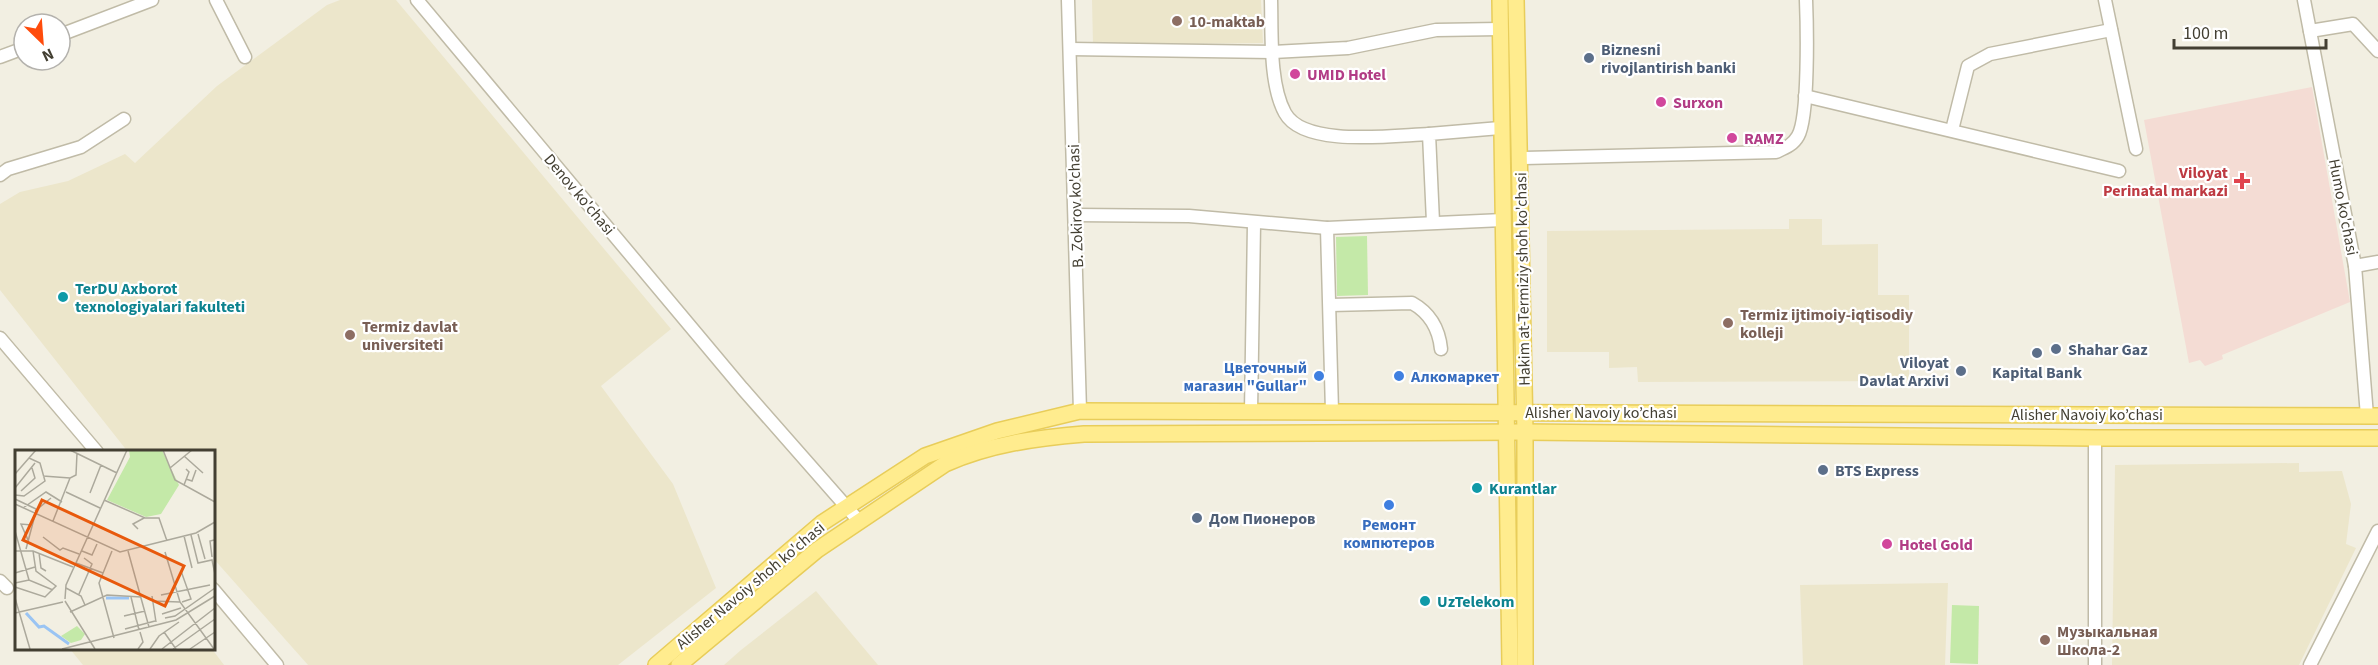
<svg xmlns="http://www.w3.org/2000/svg" width="2378" height="665" font-family="'Source Sans 3',sans-serif">
<style>
.education{fill:#ece6cb}
.medical{fill:#f4dcd4}
.green{fill:#c4e9a8}
.lines{fill:none;stroke-linecap:round;stroke-linejoin:round}
.minor-casing{stroke:#c0bba7;stroke-width:15}
.major-casing{stroke:#e8cd5a;stroke-width:18}
.minor{stroke:#fff;stroke-width:12}
.major{stroke:#ffec8e;stroke-width:15}
.education-dot{fill:#8d6e63;stroke:#fff;stroke-width:2}
.service-dot{fill:#5c6f8a;stroke:#fff;stroke-width:2}
.hotel-dot{fill:#d1479c;stroke:#fff;stroke-width:2}
.health-dot{fill:#e0444e;stroke:#fff;stroke-width:2}
.culture-dot{fill:#0f9aa8;stroke:#fff;stroke-width:2}
.shop-dot{fill:#3f7fe0;stroke:#fff;stroke-width:2}
.labels{text-anchor:middle;stroke-width:4.5;stroke-linejoin:round;paint-order:stroke}
.education-label{font-size:16px;font-weight:bold;fill:#785e54;stroke:#fff;text-anchor:start}
.service-label{font-size:16px;font-weight:bold;fill:#4e5e75;stroke:#fff;text-anchor:start}
.hotel-label{font-size:16px;font-weight:bold;fill:#b23c85;stroke:#fff;text-anchor:start}
.health-label{font-size:16px;font-weight:bold;fill:#be3a42;stroke:#fff;text-anchor:end}
.street-label{font-size:16px;fill:#433f32;stroke:#fff}
.culture-label{font-size:16px;font-weight:bold;fill:#0d838f;stroke:#fff;text-anchor:start}
.shop-label{font-size:16px;font-weight:bold;fill:#366cbe;stroke:#fff;text-anchor:end}
.inset-river{fill:none;stroke:#9ac4f3;stroke-width:3}
.inset-road{fill:none;stroke:#aca99c;stroke-width:1.5}
.view{fill:#e8590c;fill-opacity:0.15;stroke:#e8590c;stroke-width:3}
.inset-edge{fill:none;stroke:#433f32;stroke-width:3}
</style>
<rect width="100%" height="100%" fill="#f2efe2"/>
<g class="education">
<path d="M340,0H396L671,329L601,386L673,484L716,588L618,665H308L213,558V452H128L0,290V204L20,192L68,181L125,154L135,163L217,86L327,5Z"/>
<path d="M1092,0H1261L1263,43L1093,45Z"/>
<path d="M1789,219H1822V245L1878,244V295H1909V381L1638,382L1637,367L1609,368V352H1547V231L1789,229Z"/>
<path d="M2299,463V472L2342,471L2351,504L2346,544L2356,548L2299,665H2112L2115,465Z"/>
<path d="M1948,583L1945,665H1803L1800,585Z"/>
<path d="M816,591L878,665H724L741,650Z"/>
<path d="M70,649H212L224,665H83Z"/>
</g>
<path class="medical" d="M2312,87L2350,302L2222,355L2223,359L2205,366L2200,360L2189,363L2144,120Z"/>
<g class="green">
<path d="M1367,236L1368,295L1337,296L1336,237Z"/>
<path d="M1952,605L1979,606L1978,664L1950,663Z"/>
</g>
<g class="lines">
<g class="minor-casing">
<g id="minor">
<path d="M216,0L245,57"/>
<path d="M417,0L742,388L858,520"/>
<path d="M1068,0L1080,411"/>
<path d="M1271,0C1272,32 1269,84 1285,113C1304,148 1395,135 1429,134"/>
<path d="M2105,0L2136,149"/>
<path d="M2304,0L2355,266L2367,416"/>
<path d="M2310,31L2353,24L2378,51"/>
<path d="M60,35L152,0"/>
<path d="M1070,49L1273,52L1348,48L1436,30L1500,29"/>
<path d="M0,57L24,48"/>
<path d="M1805,96L2119,171"/>
<path d="M1952,130L1968,66L1990,54L2111,30"/>
<path d="M1520,158L1776,152C1785,148 1793,145 1798,136C1809,117 1807,25 1806,0"/>
<path d="M0,175L8,169L81,147L124,119"/>
<path d="M1075,215L1189,216L1327,228"/>
<path d="M1433,222L1429,134L1500,128"/>
<path d="M2355,266L2378,262"/>
<path d="M1330,305L1412,303C1430,313 1439,329 1441,349"/>
<path d="M0,338L97,452"/>
<path d="M1332,411L1327,228L1503,220"/>
<path d="M1251,412L1254,224"/>
<path d="M0,581L7,588"/>
<path d="M213,589L277,665"/>
<path d="M2095,665V438"/>
<path d="M2310,665L2378,531"/>
</g>
</g>
<g class="major-casing">
<g id="major">
<path d="M1500,0L1510,665"/>
<path d="M1516,0L1525,432V665"/>
<path d="M656,665L822,523L925,456L997,431L1080,411L2378,416"/>
<path d="M679,665L817,550L945,464C990,444 1036,438 1084,434L1525,432L2095,438H2378"/>
</g>
</g>
<use href="#minor" class="minor"/>
<use href="#major" class="major"/>
</g>
<g class="education-dot">
<circle cx="1177" cy="21" r="6"/>
<circle cx="1728" cy="323" r="6"/>
<circle cx="350" cy="335" r="6"/>
<circle cx="2045" cy="640" r="6"/>
</g>
<g class="service-dot">
<circle cx="1589" cy="58" r="6"/>
<circle cx="2056" cy="349" r="6"/>
<circle cx="2037" cy="353" r="6"/>
<circle cx="1961" cy="371" r="6"/>
<circle cx="1823" cy="470" r="6"/>
<circle cx="1197" cy="518" r="6"/>
</g>
<g class="hotel-dot">
<circle cx="1295" cy="74" r="6"/>
<circle cx="1661" cy="102" r="6"/>
<circle cx="1732" cy="138" r="6"/>
<circle cx="1887" cy="544" r="6"/>
</g>
<path class="health-dot" d="M2239 172h6v6h6v6h-6v6h-6v-6h-6v-6h6z"/>
<g class="culture-dot">
<circle cx="63" cy="297" r="6"/>
<circle cx="1477" cy="488" r="6"/>
<circle cx="1425" cy="601" r="6"/>
</g>
<g class="shop-dot">
<circle cx="1319" cy="376" r="6"/>
<circle cx="1399" cy="376" r="6"/>
<circle cx="1389" cy="505" r="6"/>
</g>
<g class="labels">
<g class="education-label">
<text x="1189" y="27">10-maktab</text>
<text x="1740" y="320">Termiz ijtimoiy-iqtisodiy<tspan x="1740" dy="18">kolleji</tspan></text>
<text x="362" y="332">Termiz davlat<tspan x="362" dy="18">universiteti</tspan></text>
<text x="2057" y="637">Музыкальная<tspan x="2057" dy="18">Школа-2</tspan></text>
</g>
<g class="service-label">
<text x="1601" y="55">Biznesni<tspan x="1601" dy="18">rivojlantirish banki</tspan></text>
<text x="2068" y="355">Shahar Gaz</text>
<text x="1949" y="368" text-anchor="end">Viloyat<tspan x="1949" dy="18">Davlat Arxivi</tspan></text>
<text x="2037" y="378" text-anchor="middle">Kapital Bank</text>
<text x="1835" y="476">BTS Express</text>
<text x="1209" y="524">Дом Пионеров</text>
</g>
<g class="hotel-label">
<text x="1307" y="80">UMID Hotel</text>
<text x="1673" y="108">Surxon</text>
<text x="1744" y="144">RAMZ</text>
<text x="1899" y="550">Hotel Gold</text>
</g>
<g class="health-label">
<text x="2228" y="178">Viloyat<tspan x="2228" dy="18">Perinatal markazi</tspan></text>
</g>
<g class="street-label">
<text transform="translate(580 194) rotate(50)" y="6">Denov ko'chasi</text>
<text transform="translate(1075 206) rotate(-92)" y="6">B. Zokirov ko'chasi</text>
<text transform="translate(2344 207) rotate(79)" y="6">Humo ko'chasi</text>
<text transform="translate(1522 279) rotate(-91)" y="6">Hakim at-Termiziy shoh ko'chasi</text>
<text x="1601" y="418">Alisher Navoiy ko’chasi</text>
<text x="2087" y="420">Alisher Navoiy ko’chasi</text>
<text transform="translate(750 585) rotate(-40)" y="6">Alisher Navoiy shoh ko'chasi</text>
</g>
<g class="culture-label">
<text x="75" y="294">TerDU Axborot<tspan x="75" dy="18">texnologiyalari fakulteti</tspan></text>
<text x="1489" y="494">Kurantlar</text>
<text x="1437" y="607">UzTelekom</text>
</g>
<g class="shop-label">
<text x="1307" y="373">Цветочный<tspan x="1307" dy="18">магазин "Gullar"</tspan></text>
<text x="1411" y="382" text-anchor="start">Алкомаркет</text>
<text x="1389" y="530" text-anchor="middle">Ремонт<tspan x="1389" dy="18">компютеров</tspan></text>
</g>
</g>
<g transform="translate(15 450)">
<rect width="200" height="200" fill="#f2efe2"/>
<path d="M114,0H147L164,35L146,64L131,67L92,50L115,7ZM62,176L70,184L66,190L56,193L46,186Z" fill="#c4e9a8"/>
<path class="inset-river" d="M91,148H114M11,163L24,177L29,176L54,194"/>
<path class="inset-road" d="M55,0L102,23M148,0L160,30L200,52M169,6L188,23M155,18L177,0M0,24L21,0M28,26L55,28M171,29L177,31L181,20M169,35L174,22L171,19M0,38L20,13M6,41L20,28L17,18M51,42L85,58M75,43L86,15M0,45L9,46L30,31L25,13L14,8M0,49L21,59M89,50L130,68H144L152,91M0,54L105,102L181,83L200,72M8,58L31,42L47,52M20,61L36,48M38,71L55,28L61,25L62,3M123,79L118,74L129,68M0,81L14,130M183,84L190,109M176,85L183,113L197,110L200,124M169,86L177,118M28,87L45,100L48,98L64,104M13,90L6,74L17,75M11,99L20,65M0,101H18L58,117M67,101L77,105L82,94M97,101L84,133L99,188M113,101L134,177M150,102L165,152L199,199M24,103L26,118L31,121M197,107L195,91L199,90M61,113L88,123M166,121L176,149L167,152M0,123L20,117M0,133L14,130L38,140M0,137L30,147L41,136L21,121L18,101M51,138L66,146L70,155M64,144L77,114L69,108M146,145L195,135M137,146L141,172M116,147L124,180M0,148L15,199M50,149L51,135L112,0M50,151L80,199M137,151L165,152M55,162L92,145L126,147M0,163L48,152M147,164L166,158M109,166L130,161M150,168L160,166L200,138M110,179L140,171M149,182L161,199M47,199L161,170L200,146M123,199L128,192L125,182M135,199L144,186L164,172M147,199L200,158M158,199L200,169M175,199L200,182"/>
<path class="view" d="M27,50L169,116L150,156L8,90Z"/>
<rect width="200" height="200" class="inset-edge"/>
</g>
<g transform="translate(42 42) rotate(155)"><circle r="28" fill="#ffffff" stroke="#b4b2ad" stroke-width="1.5"/>
<path d="M0-4.5L10 22L0 15L-10 22Z" fill="#ff4c0c"/>
<text y="-9" font-size="16" font-weight="bold" text-anchor="middle" fill="#433f32">N</text>
</g>
<path d="M2174 39v9h152v-9" fill="none" stroke="#433f32" stroke-width="3"/>
<text x="2183" y="39" font-size="18" fill="#433f32" stroke="#ffffff" stroke-width="4.5" paint-order="stroke">100 m</text>
</svg>
